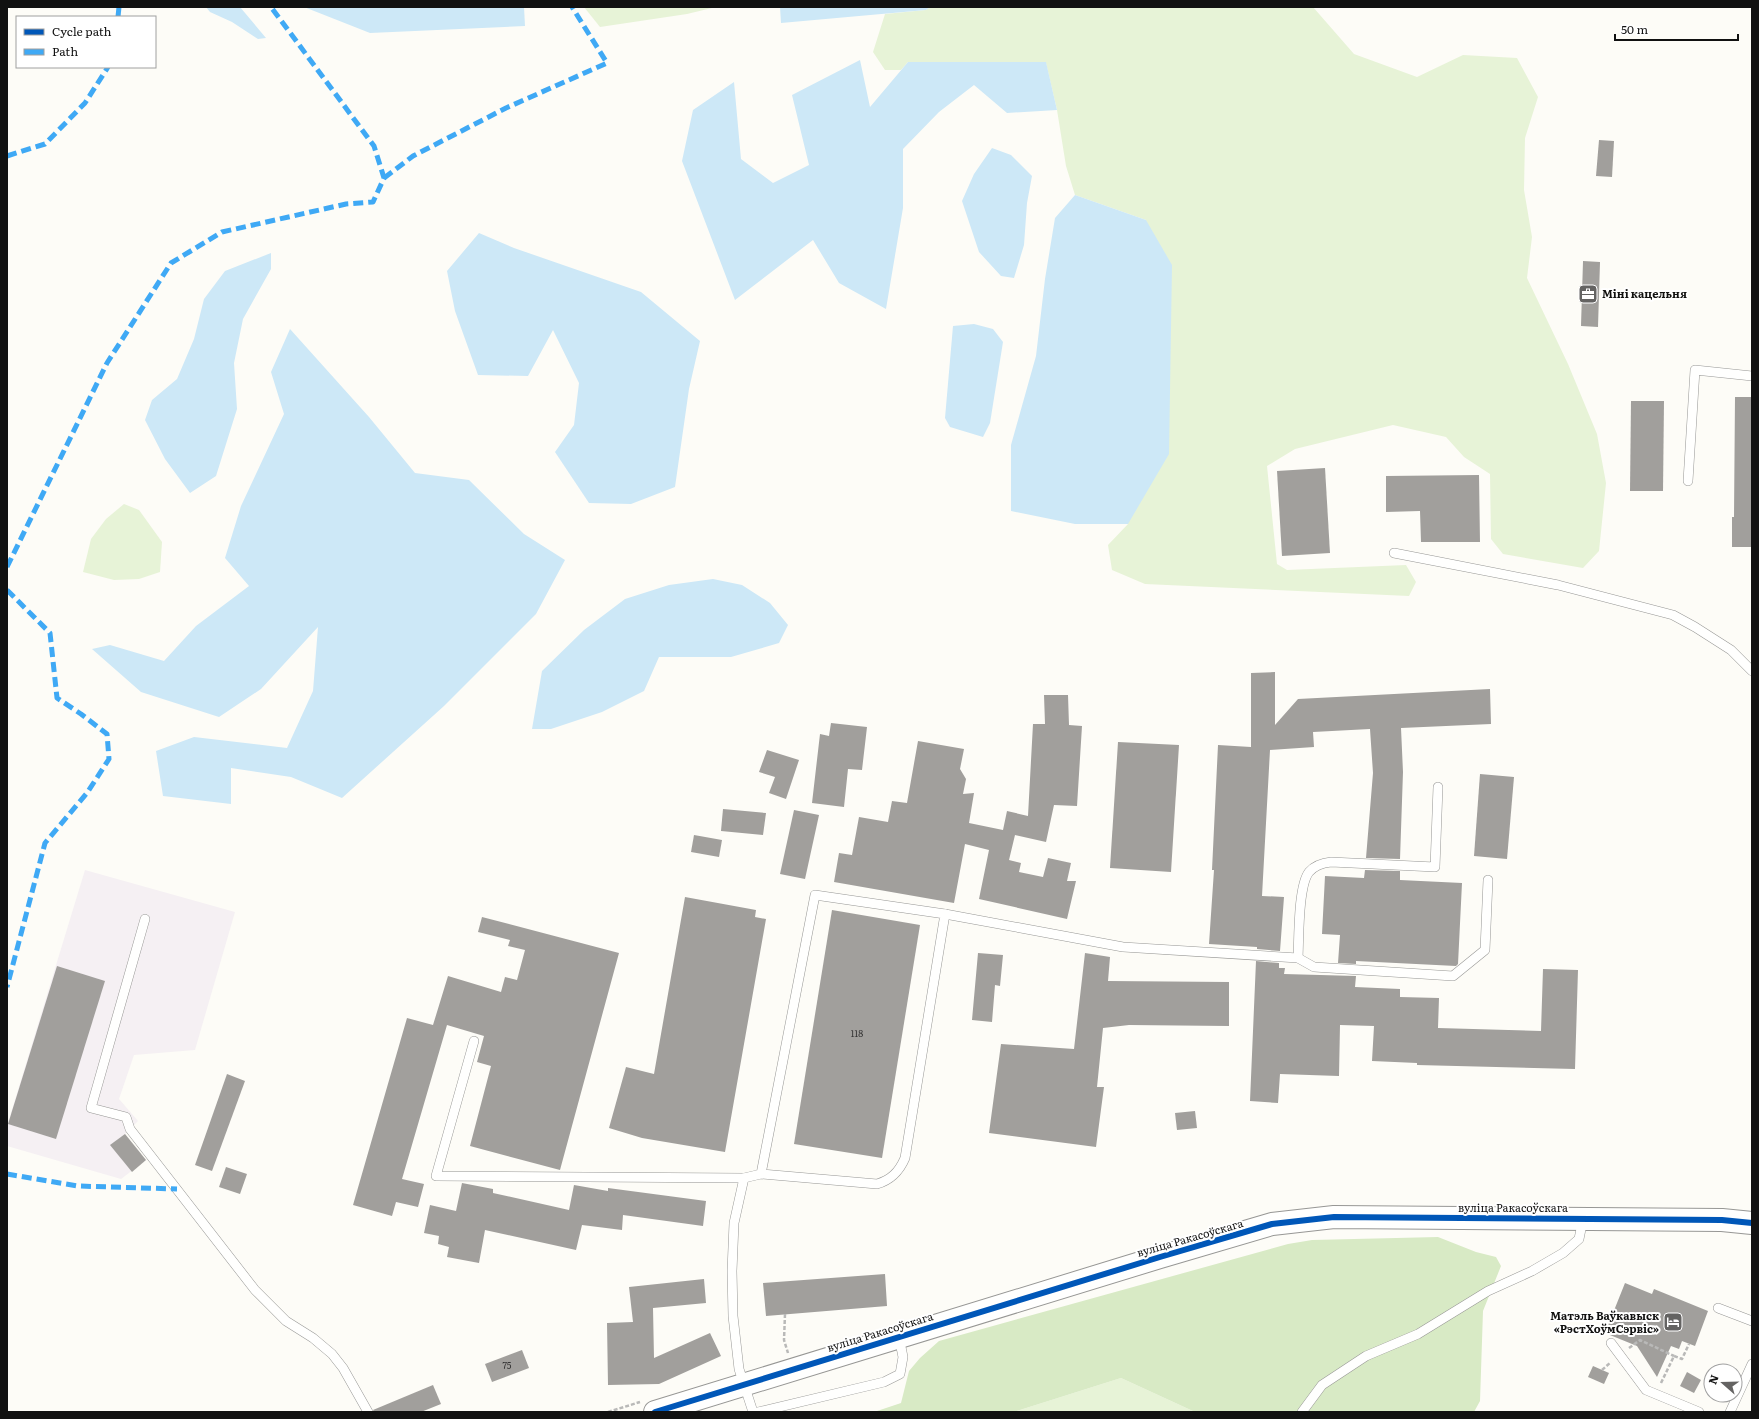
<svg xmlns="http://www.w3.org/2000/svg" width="1759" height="1419" font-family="Literata,serif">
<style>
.industrial{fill:#f5f0f3}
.green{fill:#e7f3d7}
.forest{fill:#d8eac5}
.water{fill:#cde8f7}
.building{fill:#a19f9c}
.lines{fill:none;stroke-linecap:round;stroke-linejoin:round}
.service-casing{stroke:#979795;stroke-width:10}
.tertiary-casing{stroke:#979795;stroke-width:24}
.path{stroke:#b9b9b8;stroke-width:2.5;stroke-dasharray:4 2;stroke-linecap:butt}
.service{stroke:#fffffe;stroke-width:9}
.tertiary{stroke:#fffffe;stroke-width:22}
.quiet{stroke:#3fa9f5;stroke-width:5;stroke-dasharray:10 5;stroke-linecap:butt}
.cycleway-casing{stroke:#fff;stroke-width:8}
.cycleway{stroke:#0057b8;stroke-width:6}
.labels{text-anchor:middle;stroke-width:4;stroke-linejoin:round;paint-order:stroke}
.number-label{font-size:9px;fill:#353434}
.poi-label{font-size:11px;font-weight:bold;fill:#111;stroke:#fff;text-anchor:start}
.street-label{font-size:11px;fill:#111;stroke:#fff}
</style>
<rect width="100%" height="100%" fill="#fdfcf7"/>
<path class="industrial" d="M85,870L235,912L195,1050L134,1055L119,1099L138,1121L125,1134L146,1160L121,1179L7,1146V1126Z"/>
<g class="green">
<path d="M584,7H716L687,14L600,27Z"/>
<path d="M930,7H1313L1354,54L1417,77L1463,55L1517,58L1538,97L1525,138L1524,190L1532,237L1527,278L1568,364L1597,434L1606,483L1599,551L1583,568L1503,554L1491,539L1490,474L1464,457L1446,437L1393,425L1295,449L1267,466L1277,564L1287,570L1406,565L1416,582L1409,596L1145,584L1112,570L1108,545L1128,524L1146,220L1075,195L1066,166L1057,110L1046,63L908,62L901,70H885L873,52L885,14L926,10Z"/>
<path d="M124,504L139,510L162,542L160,572L139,579L114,580L83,572L91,539L106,519Z"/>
<path d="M1121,1378L1195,1412H1014Z"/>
</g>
<path class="forest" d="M1438,1237L1476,1252L1496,1257L1501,1266L1483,1311L1480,1401L1474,1412H1195L1121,1378L1014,1412H874L901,1403L909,1371L920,1358L939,1341L1288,1244L1312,1240Z"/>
<g class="water">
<path d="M206,7H240L266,38L258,39L232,22L210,12Z"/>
<path d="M304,7H524L525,26L370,33Z"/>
<path d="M780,7H930L926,10L781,23Z"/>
<path d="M860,60L870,107L908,62H1046L1057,110L1007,113L974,85L939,112L903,149V208L886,309L839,283L813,240L735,300L682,161L693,110L734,82L741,159L773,183L809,165L792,95Z"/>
<path d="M992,148L1011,155L1032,176L1027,203L1024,245L1014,278L1001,276L979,252L962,201L974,174Z"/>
<path d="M1075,195L1146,220L1172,265L1169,454L1128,524H1075L1011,511V445L1036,356L1045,279L1055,218Z"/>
<path d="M479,233L514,248L641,292L700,341L689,389L675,487L631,504L589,503L555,452L574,425L579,383L553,330L528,376L478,375L455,311L447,271Z"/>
<path d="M271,253V269L243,319L234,363L237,409L216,476L190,493L165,459L145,420L152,400L177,379L194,339L204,299L225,271Z"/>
<path d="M974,324L993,329L1003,342L990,423L983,437L950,427L945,418L953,326Z"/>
<path d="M290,329L369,417L415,473L469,480L524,534L565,560L536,614L444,706L342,798L291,777L231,768V804L163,796L156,751L194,737L287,748L313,691L318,627L261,689L219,717L141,692L92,649L110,645L164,661L196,626L249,586L225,558L241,506L284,414L271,372Z"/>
<path d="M713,579L742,585L770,603L788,625L779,643L731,657H659L644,691L602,712L551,729H532L542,671L584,630L625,599L669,585Z"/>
</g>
<g class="building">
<path d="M1599,140L1614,141L1612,177L1596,176Z"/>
<path d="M1583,261L1600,262L1598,327L1581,326Z"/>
<path d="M1735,397H1752V547H1732V517H1734Z"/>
<path d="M1631,401H1664L1663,491H1630Z"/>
<path d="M1325,468L1330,553L1282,556L1277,471Z"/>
<path d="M1479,475L1480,542H1421L1420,511L1386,512V476Z"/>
<path d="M1275,672V725L1298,699L1490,689L1491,724L1401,728L1403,772L1400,859L1366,858L1373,773L1370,729L1313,732L1314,747L1270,750L1262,896L1284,897L1280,951L1257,949V947L1209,944L1214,870H1212L1218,745L1251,747V673Z"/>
<path d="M1044,695H1068L1069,725L1082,726L1077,806L1054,805L1046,842L1015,835L1009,860L1021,863L1019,872L1043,877L1048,858L1071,863L1067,881H1076L1067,919L979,899L989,850L965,844L954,903L834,882L839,853L852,855L859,817L888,822L892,801L907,803L918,741L964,749L960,769L966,779L963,794L974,793L969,823L1003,830L1007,811L1028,816L1033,724H1045Z"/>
<path d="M831,723L867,727L862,770L848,769L844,807L812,803L820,734L829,736Z"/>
<path d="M1118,742L1179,745L1171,872L1110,868Z"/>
<path d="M767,750L799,760L786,799L769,793L775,777L759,772Z"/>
<path d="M1480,774L1514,777L1507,859L1474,856Z"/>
<path d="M723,809L766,813L763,835L721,831Z"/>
<path d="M794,810L819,815L805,879L780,874Z"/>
<path d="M694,835L722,840L719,857L691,852Z"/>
<path d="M1365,870L1400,871V880L1462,883L1458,964L1456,966L1356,961V964L1338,963L1340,935L1322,934L1325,876L1364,878Z"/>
<path d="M685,897L756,910L755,917L766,919L725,1152L642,1138L609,1128L626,1067L654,1074Z"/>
<path d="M832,910L920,925L882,1158L794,1144Z"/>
<path d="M482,917L619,953L560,1170L470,1146L491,1066L477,1062L484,1036L447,1025L402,1179L424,1184L418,1207L396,1202L392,1216L353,1205L407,1018L433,1025L448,976L501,992L505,977L517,980L525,950L508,946L510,940L478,932Z"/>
<path d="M978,953L1003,955L1000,986L995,985L992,1022L972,1020Z"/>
<path d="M1085,953L1110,957L1108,981L1229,982V1026L1129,1025L1103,1028L1097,1087H1104L1096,1147L989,1133L1001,1044L1074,1049Z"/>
<path d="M1256,961L1279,963V968H1285L1284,974L1356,976L1355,987L1400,989V997L1439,998L1438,1028L1541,1031L1543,969L1578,970L1575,1069L1417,1065V1063L1372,1061L1374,1026L1340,1025L1339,1076L1280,1074L1278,1103L1250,1101Z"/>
<path d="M57,966L105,981L56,1139L8,1124Z"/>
<path d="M227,1074L245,1081L212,1171L195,1165Z"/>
<path d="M1195,1111L1197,1128L1177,1130L1175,1113Z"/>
<path d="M125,1134L146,1160L132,1172L110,1145Z"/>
<path d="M226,1167L247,1174L240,1194L219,1187Z"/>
<path d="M462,1183L493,1189V1193L569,1210L574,1185L608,1191V1188L706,1201L703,1226L623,1215L622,1230L582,1225L576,1250L485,1230L479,1263L447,1257L449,1247L438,1244L439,1236L424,1233L430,1205L456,1211Z"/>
<path d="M885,1274L887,1306L766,1316L763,1283Z"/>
<path d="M704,1279L706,1303L653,1308L654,1358L710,1333L721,1356L659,1384L608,1385L607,1323L633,1322L629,1287Z"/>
<path d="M1625,1283L1652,1294L1654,1289L1708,1311L1695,1346L1682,1341L1679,1349L1671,1346L1657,1377L1637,1346L1605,1333Z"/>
<path d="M522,1350L529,1368L492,1382L485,1364Z"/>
<path d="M1593,1366L1609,1373L1604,1384L1588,1377Z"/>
<path d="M1687,1372L1701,1380L1694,1393L1680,1386Z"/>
<path d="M433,1385L441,1404L421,1412H374L373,1410Z"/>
</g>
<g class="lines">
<g class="service-casing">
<g id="service">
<path d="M1688,481L1695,370L1752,376"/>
<path d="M1394,553L1558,585L1673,615L1695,627L1731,650L1752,671"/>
<path d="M945,914L1123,947L1298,958L1314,967L1453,976L1485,950L1488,880"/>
<path d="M145,919L91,1108L126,1117L130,1129L255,1290L286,1321L313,1338L332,1354L343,1368L368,1412"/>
<path d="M1298,958C1299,939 1298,886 1309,872C1315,865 1322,863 1331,862L1435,867L1438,787"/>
<path d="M474,1041L436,1176L744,1178L734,1223L732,1271L733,1316L739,1369L753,1412"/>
<path d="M744,1178L761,1174L877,1184C891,1180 899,1172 905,1158L945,914L815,895L761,1174"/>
<path d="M1718,1308L1752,1321"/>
<path d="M1611,1343L1646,1390L1699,1412"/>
<path d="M758,1412L884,1382L900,1374L903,1357L899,1337"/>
<path d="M1302,1412L1322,1385L1366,1356L1418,1334L1488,1291L1532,1271L1563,1253L1579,1239L1583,1219"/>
<path d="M1730,1412L1752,1364"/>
</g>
</g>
<g class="tertiary-casing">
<path id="tertiary" d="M655,1412L1160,1257L1272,1224L1334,1217L1722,1220L1752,1223"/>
</g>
<g class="path">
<path d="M785,1314L784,1340L788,1353"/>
<path d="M1629,1348L1640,1340L1674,1356"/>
<path d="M1602,1370L1611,1362"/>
<path d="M1661,1383L1674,1356L1682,1359L1689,1344"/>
<path d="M608,1412L640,1402"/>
</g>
<use href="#service" class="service"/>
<use href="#tertiary" class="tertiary"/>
<g class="quiet">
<path d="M118,17L119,7"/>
<path d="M7,156L45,144L85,103L108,67"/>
<path d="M384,178L413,156L506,108L607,63L572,7"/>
<path d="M7,567L107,363L171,263L222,232L346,204L373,202L384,178L374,146L271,7"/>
<path d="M7,590L50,633L57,698L81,714L107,734L109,759L87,793L45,843L7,987"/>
<path d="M7,1174L78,1186L177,1189"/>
</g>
<g class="cycleway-casing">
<path id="cycleway" d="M655,1412L1160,1257L1272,1224L1334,1217L1722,1220L1752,1223"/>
</g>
<use href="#cycleway" class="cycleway"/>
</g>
<defs>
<g id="office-square" transform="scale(1)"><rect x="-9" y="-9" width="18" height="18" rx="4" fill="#646362" stroke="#fff"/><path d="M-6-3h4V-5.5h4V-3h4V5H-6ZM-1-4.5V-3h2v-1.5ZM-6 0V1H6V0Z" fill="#fff"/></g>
<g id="hotel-square" transform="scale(1)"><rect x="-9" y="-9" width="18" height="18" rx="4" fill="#646362" stroke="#fff"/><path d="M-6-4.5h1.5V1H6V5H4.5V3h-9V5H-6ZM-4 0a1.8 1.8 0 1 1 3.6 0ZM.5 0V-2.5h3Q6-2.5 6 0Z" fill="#fff"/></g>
</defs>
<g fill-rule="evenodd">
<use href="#office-square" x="1588" y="294"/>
<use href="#hotel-square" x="1673" y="1322"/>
</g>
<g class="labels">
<g class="number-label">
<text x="857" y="1037">118</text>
<text x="507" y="1369">75</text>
</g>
<g class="poi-label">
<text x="1602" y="298">Міні кацельня</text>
<text x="1659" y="1320" text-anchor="end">Матэль Ваўкавыск<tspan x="1659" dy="13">«РэстХоўмСэрвіс»</tspan></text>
</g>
<g class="street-label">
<text x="1513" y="1212">вуліца Ракасоўскага</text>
<text transform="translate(1190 1238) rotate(-16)" y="4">вуліца Ракасоўскага</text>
<text transform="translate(880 1332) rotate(-17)" y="4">вуліца Ракасоўскага</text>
</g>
</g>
<rect width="1759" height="1419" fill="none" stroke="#111111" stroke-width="16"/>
<rect x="16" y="16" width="140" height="52" fill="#ffffff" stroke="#a0a0a0"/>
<rect x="24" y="29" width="20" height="6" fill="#0057b8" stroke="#a0a0a0"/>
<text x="52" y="36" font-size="12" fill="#111111">Cycle path</text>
<rect x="24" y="49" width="20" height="6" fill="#3fa9f5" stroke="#a0a0a0"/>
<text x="52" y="56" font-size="12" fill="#111111">Path</text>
<g transform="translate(1723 1383) rotate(290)"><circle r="19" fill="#ffffff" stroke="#a0a0a0"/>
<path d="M0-3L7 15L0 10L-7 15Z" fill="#646362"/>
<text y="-6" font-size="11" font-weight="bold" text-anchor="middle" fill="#111111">N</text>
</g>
<path d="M1615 34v6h123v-6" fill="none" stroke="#111111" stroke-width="2"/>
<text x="1621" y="34" font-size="12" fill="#111111" stroke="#ffffff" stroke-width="3" paint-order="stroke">50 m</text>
</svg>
